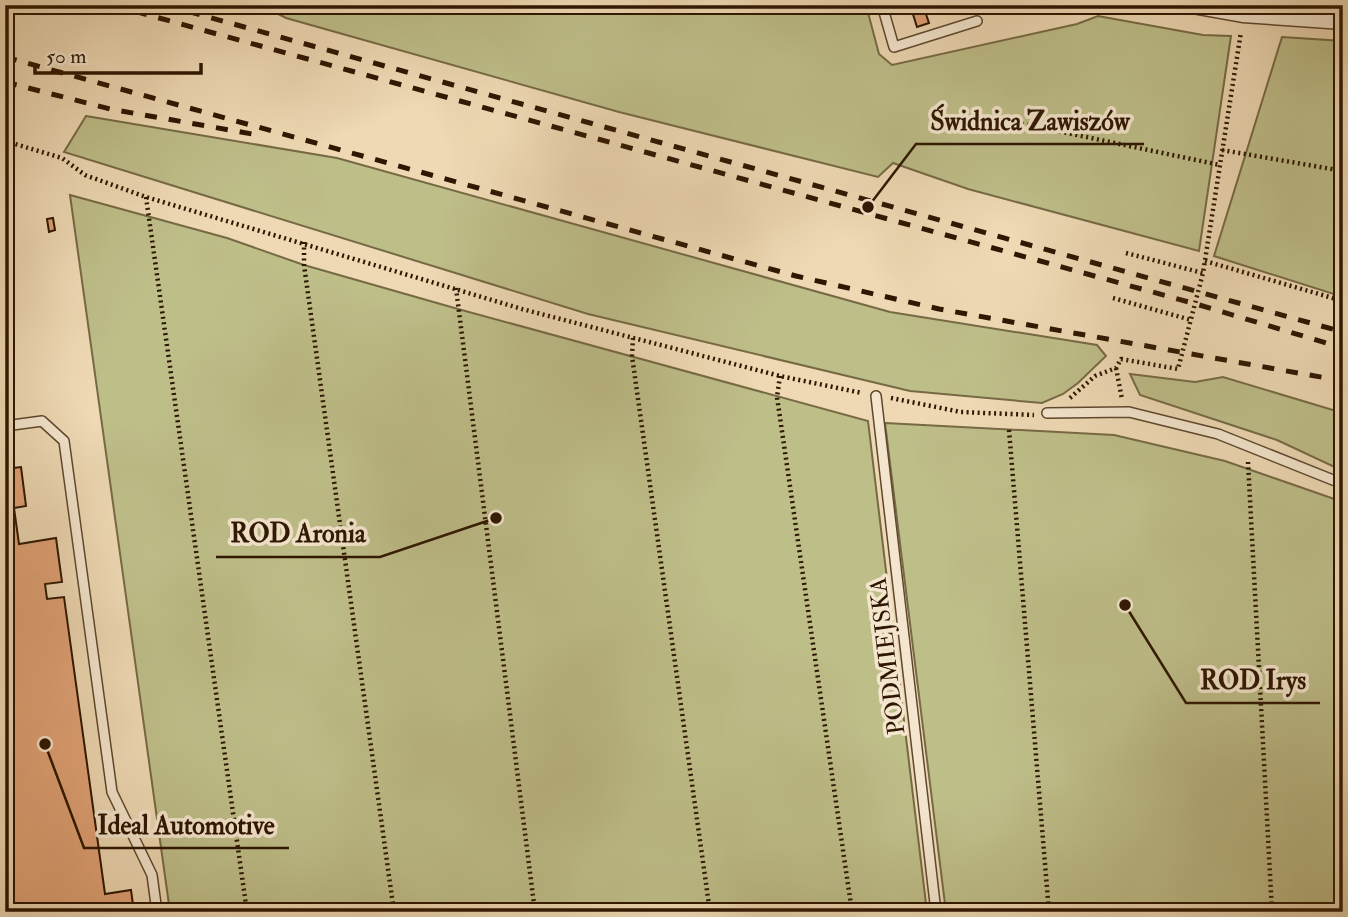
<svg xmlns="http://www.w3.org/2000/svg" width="1348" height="917" font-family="'IM FELL Double Pica',serif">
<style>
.green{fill:#bebe89;stroke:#766a45;stroke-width:2}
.building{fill:#e0a276;stroke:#2e1601;stroke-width:2}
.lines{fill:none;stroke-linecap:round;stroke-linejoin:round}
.service-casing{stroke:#5e472e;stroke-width:12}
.minor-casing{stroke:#5e472e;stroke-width:21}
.path{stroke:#2e1601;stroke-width:4.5;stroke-dasharray:2 3.5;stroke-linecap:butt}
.service{stroke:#f4e6ce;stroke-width:9}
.minor{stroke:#f4e6ce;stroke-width:18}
.rail{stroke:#2e1601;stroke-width:5;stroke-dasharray:12 12;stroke-linecap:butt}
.labels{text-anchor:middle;stroke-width:7;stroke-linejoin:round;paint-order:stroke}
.street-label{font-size:24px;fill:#2e1601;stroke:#f4e6ce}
.leader{fill:none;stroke:#2e1601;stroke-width:2.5}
.callout-dot{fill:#2e1601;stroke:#f4e6ce;stroke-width:2.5}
.callout-label{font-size:26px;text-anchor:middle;font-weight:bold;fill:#2e1601;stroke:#f4e6ce;stroke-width:7;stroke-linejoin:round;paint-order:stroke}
</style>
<rect width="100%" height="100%" fill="#eed9b4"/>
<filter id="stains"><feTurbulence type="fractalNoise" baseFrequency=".00286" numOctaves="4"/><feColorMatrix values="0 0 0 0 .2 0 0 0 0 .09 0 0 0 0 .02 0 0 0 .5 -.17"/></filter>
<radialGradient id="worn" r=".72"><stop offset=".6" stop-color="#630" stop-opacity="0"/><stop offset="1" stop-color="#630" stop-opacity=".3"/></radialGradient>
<g class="green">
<path d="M261,5H866L879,54L892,65L1077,24L1098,16L1203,35L1231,36L1199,251L968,189L893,163L878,177L619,112L286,18Z"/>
<path d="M1282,37L1343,41V297L1214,256Z"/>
<path d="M86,116L337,158L890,312L1097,345L1106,356L1078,383L1063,394L1042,403L910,391L588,314L64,152Z"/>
<path d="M70,195L227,238L304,265L458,309L868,421L927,912H170Z"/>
<path d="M1130,374L1195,382L1223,377L1343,413V471L1277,440L1140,395Z"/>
<path d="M885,423L1114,435L1225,461L1343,502V912H946Z"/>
</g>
<g class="building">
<path d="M923,5L929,23L917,27L911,8Z"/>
<path d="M53,218L55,230L49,232L47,219Z"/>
<path d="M21,467L26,506L14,508L19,544L56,538L62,582L45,584L47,599L64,597L105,894L131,890L134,912H5V469Z"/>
</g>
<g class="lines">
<g class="service-casing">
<g id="service">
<path d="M882,5L894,47L977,21"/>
<path d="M876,396L936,912"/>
<path d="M1047,413L1129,412L1218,434L1343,484"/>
<path d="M5,426L42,421L64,441L112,792L152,875L157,912"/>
</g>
</g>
<g class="minor-casing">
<path id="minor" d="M1198,5L1243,13L1343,20"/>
</g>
<g class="path">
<path d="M1000,119L1220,165"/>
<path d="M5,141L62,158L85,175L146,197L522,309L780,376L862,393"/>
<path d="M1222,150L1343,171"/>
<path d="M146,197L247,912"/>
<path d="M304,242V265L394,912"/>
<path d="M1126,253L1203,273"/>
<path d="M1205,261L1343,301"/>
<path d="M456,288L535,912"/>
<path d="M1113,298L1191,320"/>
<path d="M633,338L632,356L710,912"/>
<path d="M1116,368L1122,399"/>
<path d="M780,376L777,397L852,912"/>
<path d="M891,398L961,412L1034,415"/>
<path d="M1070,398L1095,376L1116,368L1121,359L1178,369L1203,273L1241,32"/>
<path d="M1009,430L1049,912"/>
<path d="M1248,462L1272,912"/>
</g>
<use href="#service" class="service"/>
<use href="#minor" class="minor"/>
<g class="rail">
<path d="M112,5L1196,304L1343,348"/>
<path d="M165,5L1343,332"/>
<path d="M5,57L796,276L939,309L1343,381"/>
<path d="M5,82L110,109L252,134"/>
</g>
</g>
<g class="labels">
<g class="street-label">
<text transform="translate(887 656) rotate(-97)" y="8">PODMIEJSKA</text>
</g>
</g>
<path class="leader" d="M868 207L916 144H1144M496 518L380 557H216M1125 605L1186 703H1320M45 744L84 848H289"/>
<g class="callout-dot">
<circle cx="868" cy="207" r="7"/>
<circle cx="496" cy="518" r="7"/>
<circle cx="1125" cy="605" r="7"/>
<circle cx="45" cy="744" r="7"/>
</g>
<g class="callout-label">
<text x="1030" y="130">Świdnica Zawiszów</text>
<text x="298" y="542">ROD Aronia</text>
<text x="1253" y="689">ROD Irys</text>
<text x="186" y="834">Ideal Automotive</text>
</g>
<rect width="1348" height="917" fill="none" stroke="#eed9b4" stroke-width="28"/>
<rect x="7" y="7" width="1334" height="903" fill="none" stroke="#2e1601" stroke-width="3.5"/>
<rect x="14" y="14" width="1320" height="889" fill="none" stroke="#2e1601" stroke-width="2"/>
<path d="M35 63v10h166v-10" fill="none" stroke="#2e1601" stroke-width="3.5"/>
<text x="46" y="63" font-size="21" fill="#2e1601" stroke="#f4e6ce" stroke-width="5" paint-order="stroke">50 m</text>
<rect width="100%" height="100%" filter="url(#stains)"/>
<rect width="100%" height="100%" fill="url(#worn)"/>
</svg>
